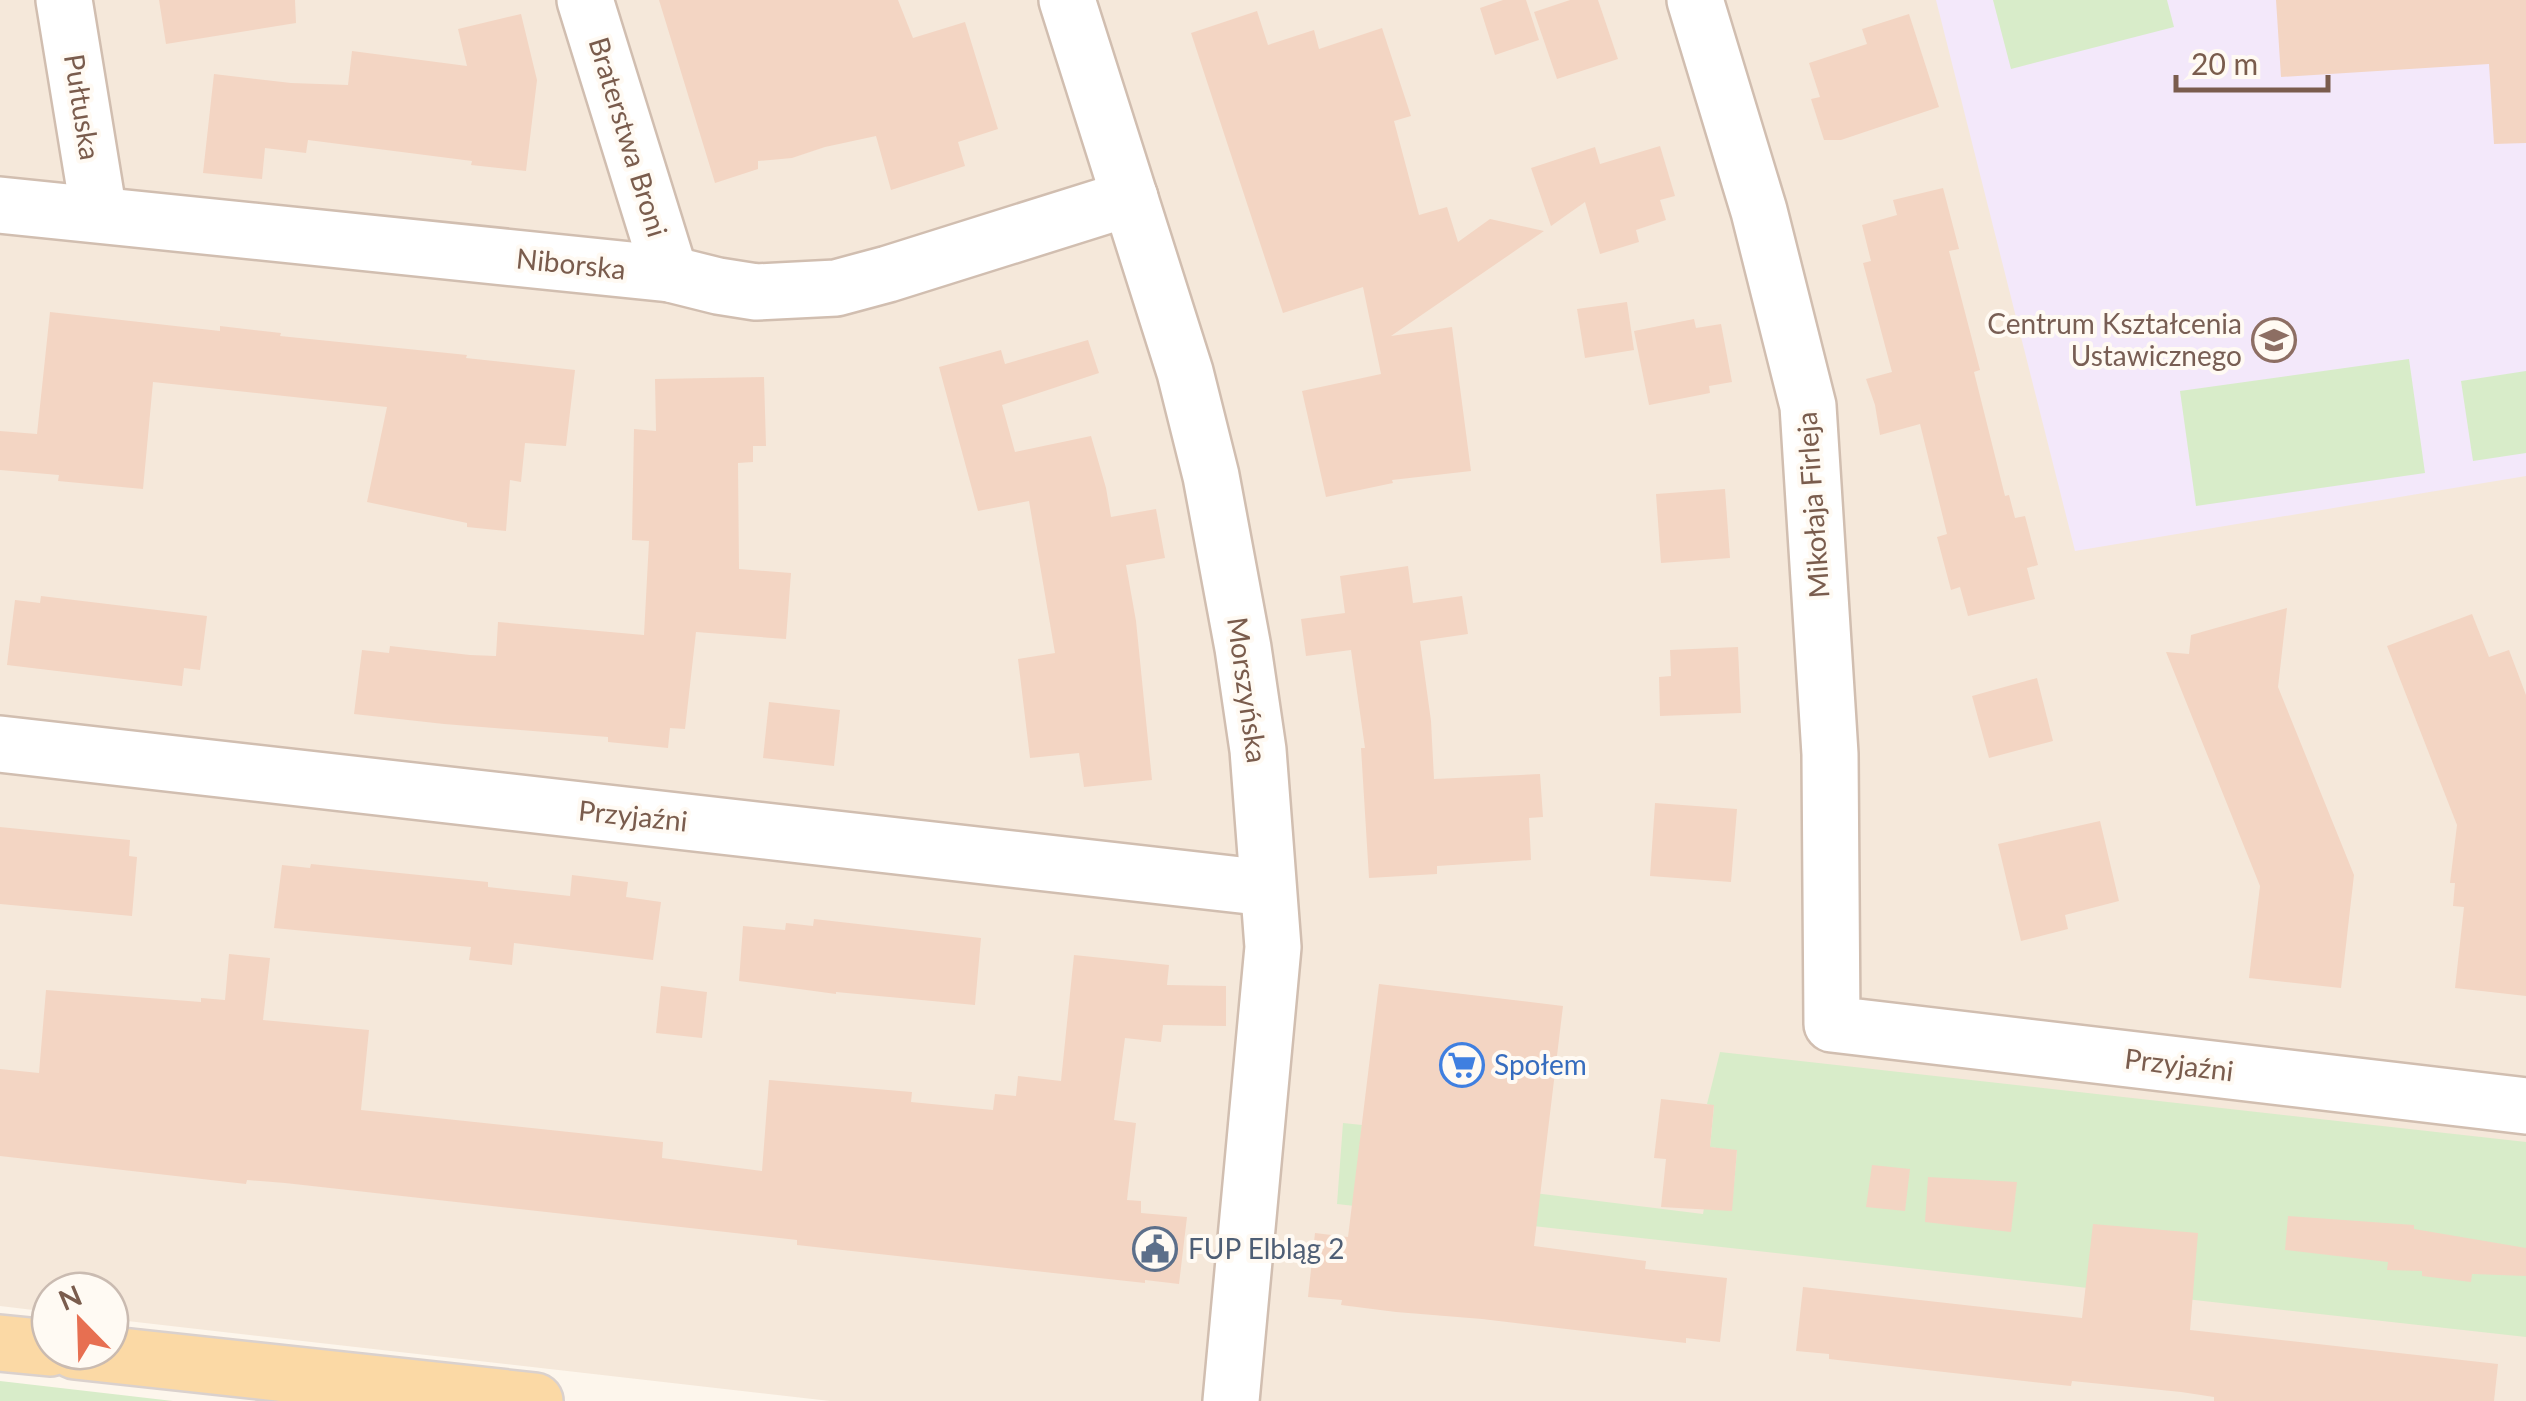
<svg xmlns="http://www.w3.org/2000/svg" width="2526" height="1401" font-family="Lato,sans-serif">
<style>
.residential{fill:#f5e8da}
.education{fill:#f3e8fa}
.green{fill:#d8ecc9}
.building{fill:#f3d5c3}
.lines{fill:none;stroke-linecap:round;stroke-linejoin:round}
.minor-casing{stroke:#d1beb0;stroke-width:60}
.major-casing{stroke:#dad1cd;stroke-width:60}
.minor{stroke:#fff;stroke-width:55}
.major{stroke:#fbd9a5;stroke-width:55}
.labels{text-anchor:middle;stroke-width:8;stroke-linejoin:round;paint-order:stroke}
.street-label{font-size:28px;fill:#7a5c4d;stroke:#fffaf3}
.education-label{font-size:28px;fill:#785e54;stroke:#fffaf3;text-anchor:end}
.shop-label{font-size:28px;fill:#366cbe;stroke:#fffaf3;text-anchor:start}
.service-label{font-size:28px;fill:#4e5e75;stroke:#fffaf3;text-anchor:start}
</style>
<rect width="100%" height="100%" fill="#fdf6ec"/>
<path class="residential" d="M0,0H2526V1401H830L110,1319V1291H50V1312L0,1306Z"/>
<path class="education" d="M1936,0H2526V476L2075,551Z"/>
<g class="green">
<path d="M1993,0H2167L2174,27L2011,69Z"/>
<path d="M2409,359L2425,473L2196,506L2180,391Z"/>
<path d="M2526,371V453L2473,461L2461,381Z"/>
<path d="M1720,1052L2526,1142V1337L1337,1204L1343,1123L1362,1125L1357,1171L1703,1214L1705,1202L1732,1204L1737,1151L1710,1147L1714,1106L1707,1104Z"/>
<path d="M0,1381L173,1401H0Z"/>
</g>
<g class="building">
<path d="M159,0H295L296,23L166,44Z"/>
<path d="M659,0H898L913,38L965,22L998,129L958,142L965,166L891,190L876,136L825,147L792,158L758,161V169L715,183Z"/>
<path d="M1503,0H1526L1539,40L1495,55L1480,8Z"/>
<path d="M1570,0H1598L1618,59L1557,79L1534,12Z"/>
<path d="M2276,0H2526V143L2494,144L2489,64L2281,77Z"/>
<path d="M1257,11L1268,45L1314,30L1319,49L1382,28L1411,116L1394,121L1419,215L1447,207L1458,242L1490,219L1544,231L1391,336L1452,327L1471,471L1392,480L1393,483L1326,497L1302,391L1381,374L1363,287L1283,313L1191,33Z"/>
<path d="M521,14L537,80L526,171L471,165L472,161L308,140L306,153L265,148L262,179L203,173L214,74L291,83L348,85L352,51L467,66L458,29Z"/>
<path d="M1909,14L1939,107L1841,140H1824L1811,99L1820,97L1809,63L1867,44L1862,29Z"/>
<path d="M1660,146L1675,196L1660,200L1666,220L1636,230L1639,242L1600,254L1585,202L1551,226L1531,168L1595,147L1600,164Z"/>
<path d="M1943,188L1959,249L1949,251L1980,370L1974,372L2005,496L2009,495L2015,518L2025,516L2038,565L2027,568L2035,599L1968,616L1960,587L1951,590L1937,537L1947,534L1920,424L1880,435L1875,405L1866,379L1892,372L1863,263L1871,261L1862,225L1897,215L1893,200Z"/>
<path d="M1627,302L1634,350L1585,358L1577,309Z"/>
<path d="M50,312L220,331V326L281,333L280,336L467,355L466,358L575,370L566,446L525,443L521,482L510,480L506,531L467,527V523L367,502L387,407L153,382L143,489L58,481L59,475L0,470V431L37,434Z"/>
<path d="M1694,319L1696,328L1721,324L1732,382L1709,386L1710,393L1649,405L1634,331Z"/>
<path d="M1088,340L1099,373L1002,405L1015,452L1091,436L1106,488L1111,517L1156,509L1165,558L1126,565L1136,621L1152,780L1084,787L1079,753L1030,758L1018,659L1055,653L1029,501L978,511L939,367L1001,350L1005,364Z"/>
<path d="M764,377L766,446H753V462L738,463L739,569L791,573L786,639L696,632L685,729L670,728L668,748L608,742V737L444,724L354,714L362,650L389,653L390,646L470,655L496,656L498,622L644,635L649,541L632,540L634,429L656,431L655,379Z"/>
<path d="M1725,489L1730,558L1661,563L1656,494Z"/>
<path d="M1408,566L1413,603L1462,596L1468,634L1420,641L1431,721L1434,779L1540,774L1543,817L1529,818L1531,860L1437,866V874L1369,878L1361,748H1365L1351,650L1306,656L1301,619L1345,613L1340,576Z"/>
<path d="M41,596L207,616L200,670L184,668L182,686L7,665L15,600L40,603Z"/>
<path d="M2287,608L2278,687L2354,875L2341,988L2249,978L2260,886L2166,652L2189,654L2191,635Z"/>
<path d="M2472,614L2489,657L2509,650L2526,695V996L2455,988L2464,907L2453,906L2455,883H2450L2457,825L2387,646Z"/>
<path d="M1738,647L1741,713L1660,716L1659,677L1671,676L1670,650Z"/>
<path d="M2037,678L2053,741L1989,758L1972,696Z"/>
<path d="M769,702L840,710L834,766L763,758Z"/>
<path d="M1655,803L1737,809L1731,882L1650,876Z"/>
<path d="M2100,821L2119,901L2065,915L2068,929L2021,941L1998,844Z"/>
<path d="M0,827L130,840L129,856L137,857L132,916L0,904Z"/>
<path d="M311,864L488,882V887L570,896L572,875L628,882L626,897L661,902L653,960L514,943L512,965L469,960L471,947L274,928L282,865L310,868Z"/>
<path d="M814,919L981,938L975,1005L836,992V994L739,981L743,926L785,930L786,923L813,926Z"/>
<path d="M229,954L270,958L263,1020L369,1030L361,1110L663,1142L662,1158L762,1171L769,1080L912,1092L911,1102L993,1110L995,1094L1016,1096L1018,1076L1061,1081L1074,955L1169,965L1167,985L1226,986V1026L1163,1025L1161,1042L1125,1038L1114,1120L1136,1123L1127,1200L1141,1201V1213L1187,1217L1179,1284L1145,1280V1283L797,1245V1240L285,1183L247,1180L246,1184L0,1156V1069L39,1073L46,990L201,1002V998L225,1000Z"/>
<path d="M1379,984L1563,1006L1534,1246L1646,1261L1645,1269L1727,1278L1720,1342L1686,1338V1343L1482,1319L1396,1312L1341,1305L1342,1300L1308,1297L1315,1233L1348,1237Z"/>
<path d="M661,986L707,992L702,1038L656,1033Z"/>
<path d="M1661,1099L1714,1105L1710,1147L1737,1150L1732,1211L1661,1207L1666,1159L1654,1158Z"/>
<path d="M1872,1165L1910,1169L1905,1211L1866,1207Z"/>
<path d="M1928,1177L2017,1182L2011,1232L1925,1222Z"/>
<path d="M2288,1216L2414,1225V1229L2526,1248V1276L2472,1274L2471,1282L2422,1276V1271L2387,1270L2388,1262L2285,1250Z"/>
<path d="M2093,1224L2198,1233L2190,1330L2498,1364L2494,1401H2214V1397L2181,1392L2072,1381L2071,1386L2033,1382L1829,1359V1354L1796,1351L1803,1287L2082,1318Z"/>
</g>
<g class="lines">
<g class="minor-casing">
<g id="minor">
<path d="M64,0L99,214"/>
<path d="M585,0L670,274"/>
<path d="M1067,0L1185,372L1211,476L1243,648L1258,750L1273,947L1231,1401"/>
<path d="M1695,0L1759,211L1808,406L1830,754L1832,1024L2526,1106"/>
<path d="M0,205L670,274L718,286L756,292L836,288L888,274L1130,198"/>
<path d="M0,744L1267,888"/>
</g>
</g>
<g class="major-casing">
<g id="major">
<path d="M0,1343L50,1348"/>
<path d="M75,1351L535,1401"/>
</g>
</g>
<use href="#minor" class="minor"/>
<use href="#major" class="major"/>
</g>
<defs>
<g id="school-ring" transform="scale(2.25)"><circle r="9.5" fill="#fffaf3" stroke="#8d6e63" stroke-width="1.5"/><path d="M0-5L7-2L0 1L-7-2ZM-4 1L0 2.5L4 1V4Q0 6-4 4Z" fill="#8d6e63"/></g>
<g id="supermarket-ring" transform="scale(2.25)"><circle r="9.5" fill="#fffaf3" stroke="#3f7fe0" stroke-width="1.5"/><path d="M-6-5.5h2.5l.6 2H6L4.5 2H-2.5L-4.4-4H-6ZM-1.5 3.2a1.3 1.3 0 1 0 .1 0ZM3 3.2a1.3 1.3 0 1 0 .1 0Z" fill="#3f7fe0"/></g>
<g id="civic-ring" transform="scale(2.25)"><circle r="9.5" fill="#fffaf3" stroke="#5c6f8a" stroke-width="1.5"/><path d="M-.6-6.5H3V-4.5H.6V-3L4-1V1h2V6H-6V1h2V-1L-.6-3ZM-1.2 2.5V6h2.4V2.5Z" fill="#5c6f8a"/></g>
</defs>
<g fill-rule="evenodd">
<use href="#school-ring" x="2274" y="340"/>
<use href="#supermarket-ring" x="1462" y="1065"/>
<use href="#civic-ring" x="1155" y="1249"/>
</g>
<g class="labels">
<g class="street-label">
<text transform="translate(82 107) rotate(81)" y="10">Pułtuska</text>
<text transform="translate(628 137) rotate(73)" y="10">Braterstwa Broni</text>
<text transform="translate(571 264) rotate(6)" y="10">Niborska</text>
<text transform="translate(1813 505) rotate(-94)" y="10">Mikołaja Firleja</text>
<text transform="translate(1247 690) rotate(82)" y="10">Morszyńska</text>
<text transform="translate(633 816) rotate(6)" y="10">Przyjaźni</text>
<text transform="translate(2179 1065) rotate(7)" y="10">Przyjaźni</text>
</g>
<g class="education-label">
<text x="2242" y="334">Centrum Kształcenia<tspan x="2242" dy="32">Ustawicznego</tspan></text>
</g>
<g class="shop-label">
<text x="1494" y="1075">Społem</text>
</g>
<g class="service-label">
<text x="1188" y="1259">FUP Elbląg 2</text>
</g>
</g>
<g transform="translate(80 1321) rotate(337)"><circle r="48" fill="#fffaf3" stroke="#cabbb1" stroke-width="2.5"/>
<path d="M0-8L18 38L0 25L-18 38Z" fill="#e76f51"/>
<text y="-15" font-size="28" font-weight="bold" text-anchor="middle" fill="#7a5c4d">N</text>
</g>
<path d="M2176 75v15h152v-15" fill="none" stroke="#7a5c4d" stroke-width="5"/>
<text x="2191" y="75" font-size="30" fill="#7a5c4d" stroke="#fffaf3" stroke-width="8" paint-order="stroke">20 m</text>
</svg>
